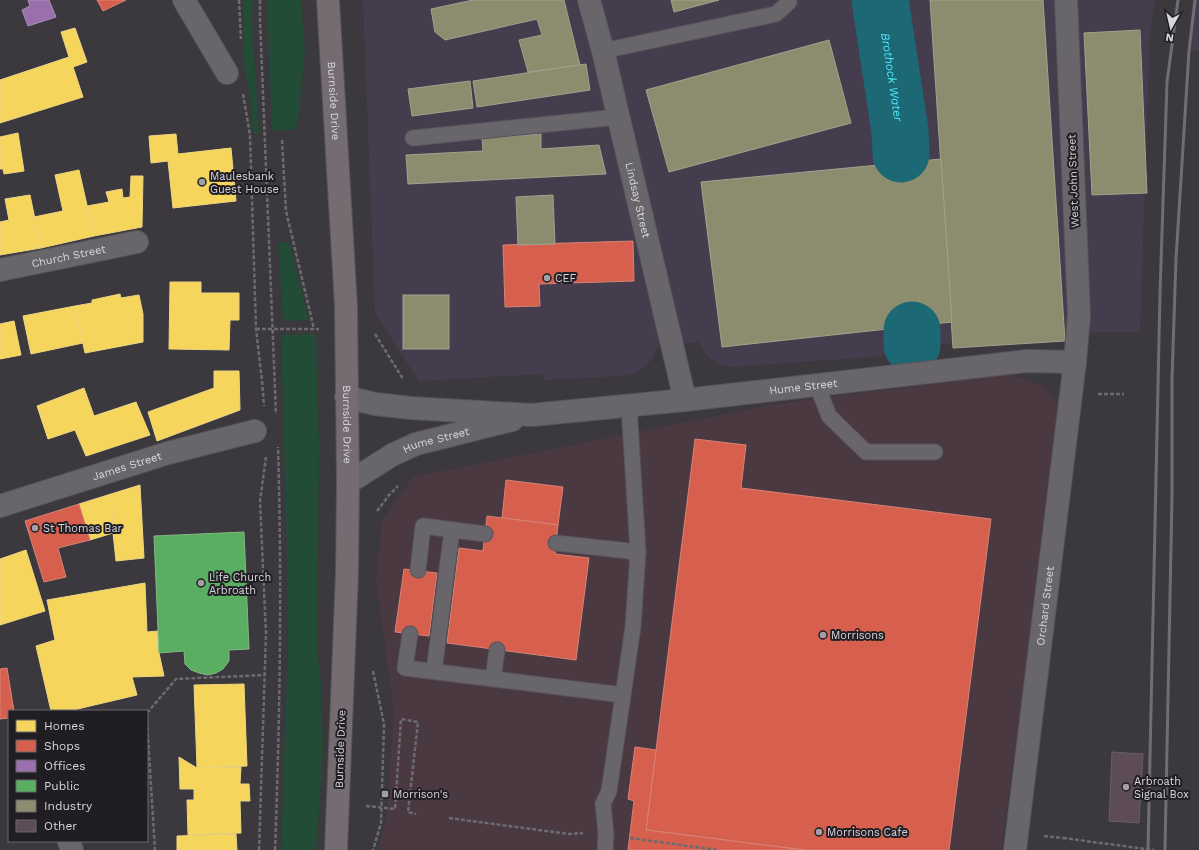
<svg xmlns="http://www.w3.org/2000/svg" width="1199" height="850" font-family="'Work Sans',sans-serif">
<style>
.commercial{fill:#4b3941}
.built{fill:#453d4e}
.green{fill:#224c36}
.forest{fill:#087a4d}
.homes{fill:#f6d55c;stroke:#edd583}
.shops{fill:#d6604d;stroke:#d78378}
.offices{fill:#9970ab;stroke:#ac8fba}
.public{fill:#5aae61;stroke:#80ba86}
.industry{fill:#8c8c6e;stroke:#a3a28f}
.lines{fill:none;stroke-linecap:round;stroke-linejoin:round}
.river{stroke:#1d6875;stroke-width:57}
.building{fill:#5d4b57;stroke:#656064}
.service-casing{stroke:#56545a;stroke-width:17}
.minor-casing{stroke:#56545a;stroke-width:24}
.primary-casing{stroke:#56545a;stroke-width:24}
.path{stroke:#6d6b6f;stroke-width:2.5;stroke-dasharray:4 2;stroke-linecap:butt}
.service{stroke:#68666b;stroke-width:15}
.minor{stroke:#68666b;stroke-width:22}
.primary{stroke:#746c70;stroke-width:22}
.rail{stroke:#706e72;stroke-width:3}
.path-bridge{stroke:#6d6b6f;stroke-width:2.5;stroke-dasharray:4 2;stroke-linecap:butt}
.poi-dot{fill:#a29fa5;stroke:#201e23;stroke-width:1.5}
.labels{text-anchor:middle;stroke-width:4;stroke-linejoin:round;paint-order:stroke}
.street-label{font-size:11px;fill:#d9d6dd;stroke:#201e23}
.poi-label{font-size:11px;fill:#d9d6dd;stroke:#201e23;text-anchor:start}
.water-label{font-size:12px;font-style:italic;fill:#4ee4fb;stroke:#201e23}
</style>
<rect width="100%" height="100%" fill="#3b383e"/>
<path class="commercial" d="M1009,374L1044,386L1062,410L1001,850H378L387,817L394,712L376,580L382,521L413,477L776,404Z"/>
<g class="built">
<path d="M363,0H852L875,149L879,159L919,152L908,0H1155L1150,33L1140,332H1091L1061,338L938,344L937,319L892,322L893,333H887V356L730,367L717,363L707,356L698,342L658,346L654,356L647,365L635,373L622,376L543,380V374L419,381L375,314Z"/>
<path d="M1195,0H1199V51H1189Z"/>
</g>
<g class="green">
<path d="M244,0H253L252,17L259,134H253L251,104L244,64Z"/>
<path d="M267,0H301L305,53L297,129L272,131Z"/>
<path d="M289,242L309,320L283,321L278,243Z"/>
<path d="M316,334L319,449L317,646L321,684L323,754L316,850H281L288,645L287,549L281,335Z"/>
</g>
<path class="forest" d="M852,0H908L919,152L878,159L875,149Z"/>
<g class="homes">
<path d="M75,28L87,62L73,67L83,97L0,123V80L69,57L61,32Z"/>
<path d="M18,133L24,171L4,174L3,169H0V137Z"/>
<path d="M176,134L178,154L231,148L236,201L173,208L168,161L151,163L149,136Z"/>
<path d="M79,170L94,236L41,248L34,217L63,211L55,175Z"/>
<path d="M131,176H143L142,227L94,236L87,206L109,202L106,192L122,189L123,198L130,197Z"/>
<path d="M30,195L41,248L0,255V222L9,220L5,199Z"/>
<path d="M170,282H201V293H239V320H230L229,350L169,349Z"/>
<path d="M120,294L121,298L139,295L143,314V342L85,353L75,306L92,303V300Z"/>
<path d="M75,306L83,343L31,354L23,316Z"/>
<path d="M14,321L21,355L0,359V324Z"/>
<path d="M214,371H239L240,410L157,441L148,412L214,388Z"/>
<path d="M84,388L94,416L136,402L150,435L86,456L75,430L48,439L37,406Z"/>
<path d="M140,485L144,558L116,561L113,533L111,494Z"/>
<path d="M111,494L113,533L90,540L79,504Z"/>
<path d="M26,550L45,611L0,625V559Z"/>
<path d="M145,583L147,632L158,631L159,653L164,676L132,677L137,695L69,711H51L36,646L55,640L47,600Z"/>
<path d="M244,684L247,766L197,768L194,685Z"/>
<path d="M179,757L197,768L241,767L240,784H249L250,801H240L241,833L188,835L187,800H194V789H180Z"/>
<path d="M236,834L237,850H177V836Z"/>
</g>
<g class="shops">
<path d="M97,0H126L103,11Z"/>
<path d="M633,241L634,281L539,284L540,306L505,307L503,245Z"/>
<path d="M695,439L746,445L741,488L991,519L949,850H804L646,830Z"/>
<path d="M506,480L563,487L558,525L502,518Z"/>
<path d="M79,504L90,540L58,548L66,577L44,582L25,521Z"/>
<path d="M487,516L558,525L555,554L589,558L576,660L447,643L459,548L483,551Z"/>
<path d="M404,569L437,573L429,636L395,632Z"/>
<path d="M7,668L14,711H9V718L0,719V669Z"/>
<path d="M635,747L656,750L646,830L804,850H628L634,801L628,799Z"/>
</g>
<path class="offices" d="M28,0H49L56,17L28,26L22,10L30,6Z"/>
<path class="public" d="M244,532L249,649L229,650V661L223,669L216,673L208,675L199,673L191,670L185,664L184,651L159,653L154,536Z"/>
<g class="industry">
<path d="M473,0H564L580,65L528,72L519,40L542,35L537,19L445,40L435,32L431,9Z"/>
<path d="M671,0H719L674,12Z"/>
<path d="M930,0H1043L1065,341L953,348Z"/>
<path d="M1140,30L1147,193L1092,195L1084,33Z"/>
<path d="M829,40L851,123L669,172L646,90Z"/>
<path d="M586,64L590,90L477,107L473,81Z"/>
<path d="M470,81L473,108L412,116L408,89Z"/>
<path d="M541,134V149L599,145L606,174L408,184L406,155L483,151L482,138Z"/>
<path d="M941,159L952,322L722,347L701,182Z"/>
<path d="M553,195L555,244L518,245L516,197Z"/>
<rect x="403" y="295" width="46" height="54"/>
</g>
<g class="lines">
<g class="river">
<path id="s1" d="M880,0L900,131L901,154"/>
<path d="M912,345V330"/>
</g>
</g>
<path class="building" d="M1112,752L1143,754L1139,823L1109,821Z"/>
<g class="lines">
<g class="service-casing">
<g id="service">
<path d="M603,51L776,14L789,2V0"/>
<path d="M413,138L618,117"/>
<path d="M817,385L829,416L866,452H935"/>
<path d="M556,543L638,552"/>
<path d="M418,570L423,526L485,534"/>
<path d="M410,634L405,668L623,695"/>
<path d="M434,671L452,530"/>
<path d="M493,679L497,650"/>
<path d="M605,850L606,834L603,804L609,791L633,627L638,552L629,406"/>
</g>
</g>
<g class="minor-casing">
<g id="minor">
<path d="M184,0L227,73"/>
<path id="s2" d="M589,0L603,51L685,400"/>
<path id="s3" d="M0,270L137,242"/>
<path id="s4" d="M346,397L375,404L411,408L532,415L685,400L1027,361L1075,362"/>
<path id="s5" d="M348,483L392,455L416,444L512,420"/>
<path id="s6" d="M0,506L168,453L255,431"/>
<path d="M69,841L72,850"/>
<path id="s7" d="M1015,850L1075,362L1079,314L1066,0"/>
</g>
</g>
<g class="primary-casing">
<g id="primary">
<path id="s8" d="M328,0L346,306L348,483L347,573L336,850"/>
</g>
</g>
<g class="path">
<path d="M239,0L241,39"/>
<path d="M260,0V20L276,414"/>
<path d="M243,94L250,135L256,329L262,381L264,406"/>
<path d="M282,140L286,211L314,329"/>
<path d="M256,329H319"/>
<path d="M375,334L403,379"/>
<path d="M1098,394H1124"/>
<path d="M377,511L389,495L398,486"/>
<path d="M373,671L384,724L381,823L373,850"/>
<path d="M147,713L176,679L265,675"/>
<path d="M147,721L155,850"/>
<path d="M366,806L395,809L401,719L418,722L408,812L416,814"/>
<path d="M449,818L569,834L583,833"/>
<path d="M1044,836L1063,838"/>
<path d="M630,838L717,850"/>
<path d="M259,850L266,634L260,501L266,457"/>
<path d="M275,850C280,716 282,581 278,447"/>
</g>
<use href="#service" class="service"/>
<use href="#minor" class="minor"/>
<use href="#primary" class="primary"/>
<g class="rail">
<path d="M1148,850L1160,293L1167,82L1178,0"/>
<path d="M1165,850L1172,496V379L1176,259L1189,51L1195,0"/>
</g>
<path class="path-bridge" d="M1063,838L1154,850"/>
</g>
<g class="poi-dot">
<circle cx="202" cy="182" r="4"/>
<circle cx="547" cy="278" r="4"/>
<circle cx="35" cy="528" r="4"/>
<circle cx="201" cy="583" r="4"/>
<circle cx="823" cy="635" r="4"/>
<circle cx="1126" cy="787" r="4"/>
<rect x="381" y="790" width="8" height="8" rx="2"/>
<circle cx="819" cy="832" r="4"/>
</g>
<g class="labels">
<g class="street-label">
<text dy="4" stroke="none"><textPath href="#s8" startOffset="101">Burnside Drive</textPath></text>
<text transform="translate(1073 181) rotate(-92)" y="4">West John Street</text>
<text dy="4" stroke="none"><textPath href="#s2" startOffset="206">Lindsay Street</textPath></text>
<text dy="4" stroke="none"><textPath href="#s3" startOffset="70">Church Street</textPath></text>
<text dy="4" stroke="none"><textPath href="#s4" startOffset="460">Hume Street</textPath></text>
<text dy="4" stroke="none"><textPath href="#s8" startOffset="425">Burnside Drive</textPath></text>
<text dy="4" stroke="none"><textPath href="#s5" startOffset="99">Hume Street</textPath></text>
<text dy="4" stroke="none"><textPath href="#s6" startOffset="133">James Street</textPath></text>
<text dy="4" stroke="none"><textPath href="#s7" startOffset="246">Orchard Street</textPath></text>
<text transform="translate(340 749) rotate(-88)" y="4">Burnside Drive</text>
</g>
<g class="poi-label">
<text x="210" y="180">Maulesbank<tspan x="210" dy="13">Guest House</tspan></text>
<text x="555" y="282">CEF</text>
<text x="43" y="532">St Thomas Bar</text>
<text x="209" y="581">Life Church<tspan x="209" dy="13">Arbroath</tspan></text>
<text x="831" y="639">Morrisons</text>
<text x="1134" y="785">Arbroath<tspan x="1134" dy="13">Signal Box</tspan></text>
<text x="393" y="798">Morrison's</text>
<text x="827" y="836">Morrisons Cafe</text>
</g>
<g class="water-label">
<text dy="4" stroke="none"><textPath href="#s1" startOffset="78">Brothock Water</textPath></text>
</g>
</g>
<rect x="8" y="710" width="140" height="132" fill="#201e23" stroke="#6a686d"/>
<rect x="16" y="720" width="20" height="12" fill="#f6d55c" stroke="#6a686d"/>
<text x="44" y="730" font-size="12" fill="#d9d6dd">Homes</text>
<rect x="16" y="740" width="20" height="12" fill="#d6604d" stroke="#6a686d"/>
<text x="44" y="750" font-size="12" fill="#d9d6dd">Shops</text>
<rect x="16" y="760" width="20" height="12" fill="#9970ab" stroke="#6a686d"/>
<text x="44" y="770" font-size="12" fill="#d9d6dd">Offices</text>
<rect x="16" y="780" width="20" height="12" fill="#5aae61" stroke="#6a686d"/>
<text x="44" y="790" font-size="12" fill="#d9d6dd">Public</text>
<rect x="16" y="800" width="20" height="12" fill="#8c8c6e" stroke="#6a686d"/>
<text x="44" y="810" font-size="12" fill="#d9d6dd">Industry</text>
<rect x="16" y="820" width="20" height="12" fill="#5d4b57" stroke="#6a686d"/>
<text x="44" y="830" font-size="12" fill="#d9d6dd">Other</text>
<g transform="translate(1171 28) rotate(188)" stroke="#201e23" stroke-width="3" paint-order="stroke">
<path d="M0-3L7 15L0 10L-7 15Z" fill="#d9d6dd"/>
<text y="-6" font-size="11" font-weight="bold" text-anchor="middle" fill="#d9d6dd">N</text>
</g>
</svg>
